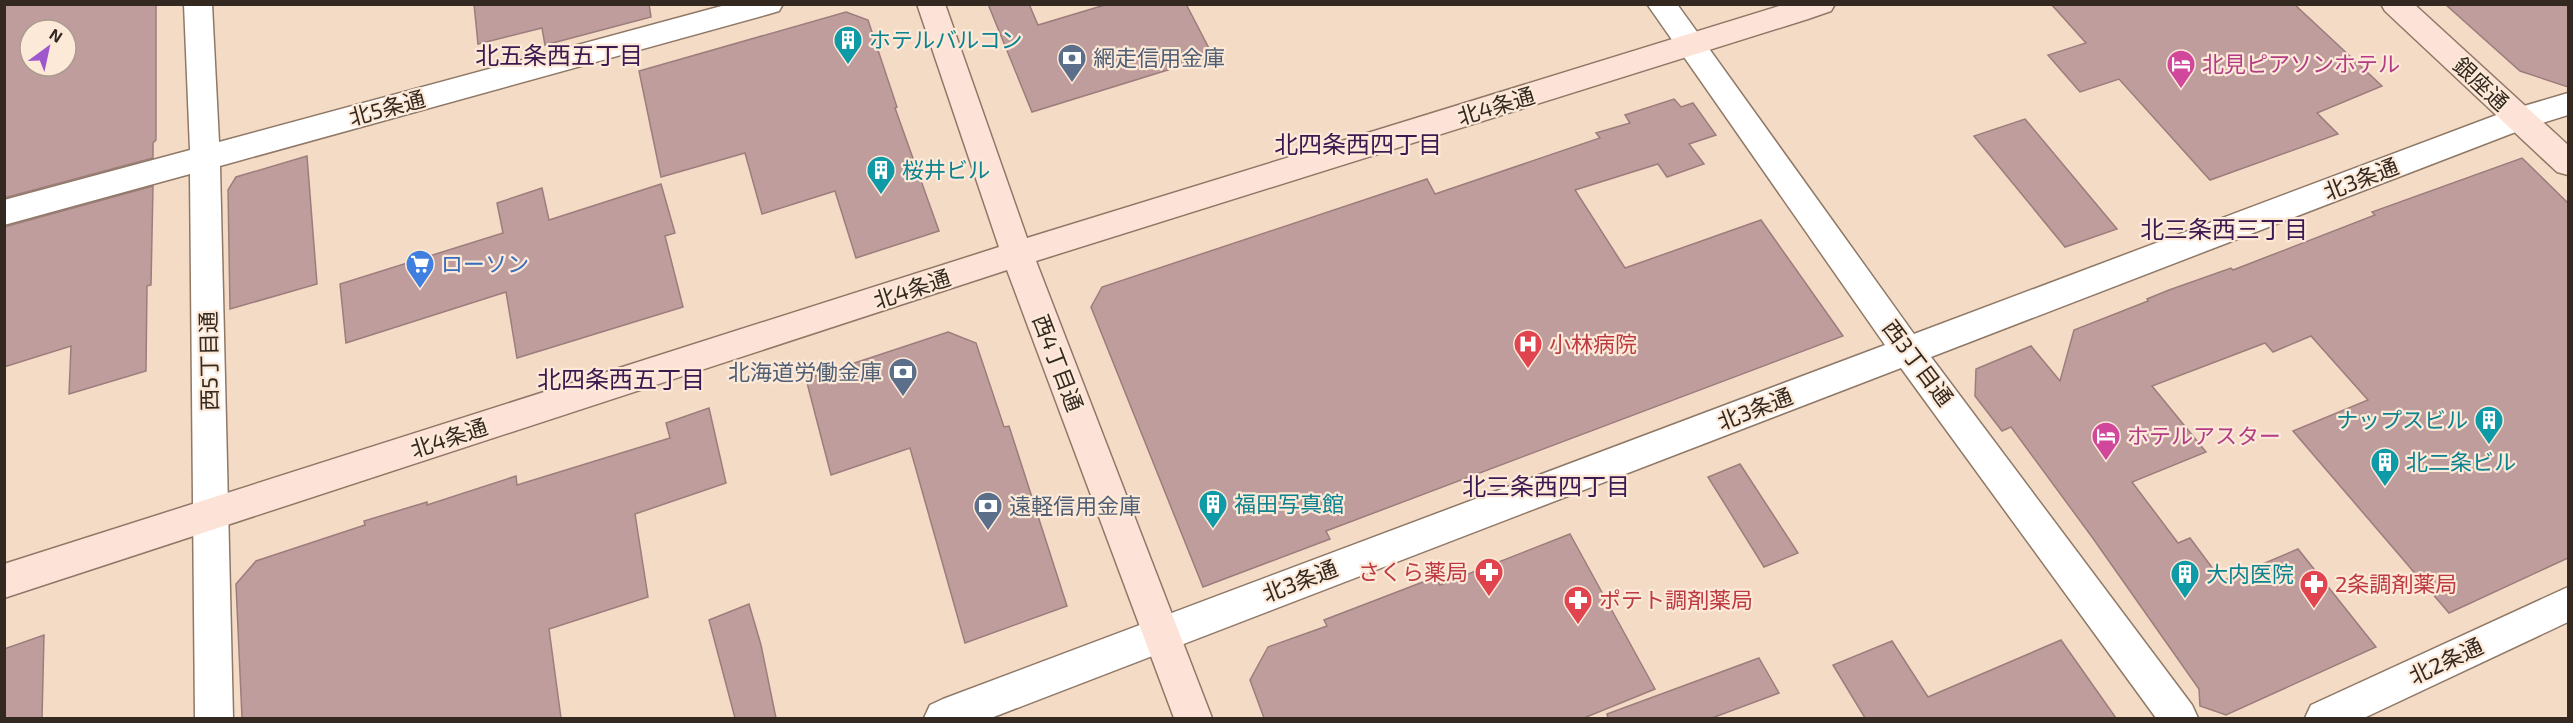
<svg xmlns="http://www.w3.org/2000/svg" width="2573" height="723" font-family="'Exo 2','Noto Sans JP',sans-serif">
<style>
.building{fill:#be9d9c;stroke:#9d7d7c;stroke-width:1.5;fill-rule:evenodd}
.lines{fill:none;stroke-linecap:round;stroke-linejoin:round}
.street-casing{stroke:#8f7866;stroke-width:3}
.secondary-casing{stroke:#8f7866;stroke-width:3}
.street{fill:#fff;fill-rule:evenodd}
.secondary{fill:#fde3d7;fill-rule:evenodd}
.labels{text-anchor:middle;stroke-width:4.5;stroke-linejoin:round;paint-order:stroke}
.culture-label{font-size:22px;fill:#0d838f;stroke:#fde9d8;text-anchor:start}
.service-label{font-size:22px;fill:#4e5e75;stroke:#fde9d8;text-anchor:start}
.hotel-label{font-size:22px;fill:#b23c85;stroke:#fde9d8;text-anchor:start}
.street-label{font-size:22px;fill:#332921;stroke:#fde9d8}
.shop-label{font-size:22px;fill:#366cbe;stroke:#fde9d8;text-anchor:start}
.health-label{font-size:22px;fill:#be3a42;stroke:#fde9d8;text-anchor:start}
.neighbourhood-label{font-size:24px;fill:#3c1951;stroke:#fde9d8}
</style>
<rect width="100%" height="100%" fill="#f4dbc6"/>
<g class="building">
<path d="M4,4H156V140L153,143V158L4,198ZM30,30H66V66H30Z"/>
<path d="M474,4H649L651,17L545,45L542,28L478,44Z"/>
<path d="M988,4H1029L1038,25L1108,4H1186L1213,56L1032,112Z"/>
<path d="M2051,4H2294L2382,86L2317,113L2338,134L2210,180L2119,79L2080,92L2048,55L2086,43Z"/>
<path d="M2445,4H2568V87L2520,71Z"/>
<path d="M846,12L868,20L897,107L895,108L939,231L856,258L835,191L762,214L745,153L661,177L639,71Z"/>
<path d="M1674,99L1681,107L1693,103L1716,135L1689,144L1704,164L1667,177L1658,164L1575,190L1625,268L1761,220L1843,336L1326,531L1330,539L1203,587L1091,307L1102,287L1427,179L1435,194L1600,138L1596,133L1630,123L1625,115Z"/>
<path d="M2025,119L2117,229L2065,247L1974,136Z"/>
<path d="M307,156L317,284L230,309L228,190L236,177Z"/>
<path d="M2522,158L2568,203V558L2449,613L2293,431L2368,400L2311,336L2273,352L2265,343L2152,386L2206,452L2132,482L2178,543L2190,538L2222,581L2298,549L2376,647L2226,715L2200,706L2199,689L2092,537L2011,427L2002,431L1975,396L1976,369L2031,346L2060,381L2074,330L2148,301L2147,299L2169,290L2231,268L2233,270L2375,215L2372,212Z"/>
<path d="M661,184L675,233L665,236L683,307L517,358L506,292L346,343L340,284L503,233L497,203L542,188L549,220Z"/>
<path d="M153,186L151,285L147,286L146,371L69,394L71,346L4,367V227Z"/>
<path d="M948,332L976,343L1004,427L1009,426L1067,606L965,643L910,448L831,475L806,379Z"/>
<path d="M709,408L726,483L635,514L648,597L549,629L561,718H242L236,584L256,561L365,525L364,521L427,502V505L516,476L517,485L670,438L666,423Z"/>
<path d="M1740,464L1798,553L1764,567L1708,477Z"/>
<path d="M1570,534L1655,689L1584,718H1264L1250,680L1268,647L1327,626L1324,620L1436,577L1440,585Z"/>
<path d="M749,604L761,645L776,718H735L709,620Z"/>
<path d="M44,635L42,718H4V649Z"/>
<path d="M2061,640L2116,718H1865L1833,665L1892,641L1928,697Z"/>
<path d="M1759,658L1779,693L1712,718H1608L1607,714Z"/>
</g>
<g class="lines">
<g class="street-casing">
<g id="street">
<path d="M184,4H212L219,142L729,4H783L779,11L769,14L220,166L233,718H195L190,174L4,225V200L190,150Z"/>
<path d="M1647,4H1677L1914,334L2507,111L2568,93V115L2526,128L1931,357L2192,705L2198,718H2156L1901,368L991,718H924L930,705L943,699L1885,345Z"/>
<path d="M2568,587V622L2364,718H2305L2311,705Z"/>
</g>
</g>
<g class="secondary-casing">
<g id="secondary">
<path d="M917,4H945L1027,238L1786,4H1835L1831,11L1808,19L1036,261L1212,718H1174L1007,270L4,598V564L999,247Z"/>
<path d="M2381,4H2414L2568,145V175L2557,172L2385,11Z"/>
</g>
</g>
<use href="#street" class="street"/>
<use href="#secondary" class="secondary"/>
</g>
<defs>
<g id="building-pin" transform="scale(1.5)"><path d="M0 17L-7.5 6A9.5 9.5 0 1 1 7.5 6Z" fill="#0f9aa8" stroke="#fde9d8"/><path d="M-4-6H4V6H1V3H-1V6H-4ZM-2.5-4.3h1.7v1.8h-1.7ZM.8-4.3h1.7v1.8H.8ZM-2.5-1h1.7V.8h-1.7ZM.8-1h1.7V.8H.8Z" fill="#fff"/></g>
<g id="bank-pin" transform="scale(1.5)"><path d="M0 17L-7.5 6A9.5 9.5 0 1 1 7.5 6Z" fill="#5c6f8a" stroke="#fde9d8"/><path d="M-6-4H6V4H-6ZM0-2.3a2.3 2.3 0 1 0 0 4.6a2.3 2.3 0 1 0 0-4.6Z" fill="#fff"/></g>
<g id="hotel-pin" transform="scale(1.5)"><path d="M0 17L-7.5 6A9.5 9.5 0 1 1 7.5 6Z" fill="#d1479c" stroke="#fde9d8"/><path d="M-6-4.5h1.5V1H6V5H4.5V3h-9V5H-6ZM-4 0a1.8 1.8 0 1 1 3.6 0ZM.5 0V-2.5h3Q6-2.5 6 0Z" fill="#fff"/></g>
<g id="supermarket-pin" transform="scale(1.5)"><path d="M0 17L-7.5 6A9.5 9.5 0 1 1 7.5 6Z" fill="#3f7fe0" stroke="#fde9d8"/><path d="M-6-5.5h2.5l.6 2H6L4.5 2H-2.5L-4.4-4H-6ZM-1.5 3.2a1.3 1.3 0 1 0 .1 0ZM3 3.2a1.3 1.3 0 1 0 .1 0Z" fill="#fff"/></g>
<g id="hospital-pin" transform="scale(1.5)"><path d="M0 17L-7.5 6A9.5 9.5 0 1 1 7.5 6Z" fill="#e0444e" stroke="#fde9d8"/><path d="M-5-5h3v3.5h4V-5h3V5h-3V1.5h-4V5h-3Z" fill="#fff"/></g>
<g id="pharmacy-pin" transform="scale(1.5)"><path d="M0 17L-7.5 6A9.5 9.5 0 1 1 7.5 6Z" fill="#e0444e" stroke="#fde9d8"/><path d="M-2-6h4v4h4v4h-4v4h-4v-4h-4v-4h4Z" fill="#fff"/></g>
</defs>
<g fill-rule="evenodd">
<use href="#building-pin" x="848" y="40"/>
<use href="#bank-pin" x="1072" y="58"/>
<use href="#hotel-pin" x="2181" y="64"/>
<use href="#building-pin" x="881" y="170"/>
<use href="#supermarket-pin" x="420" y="264"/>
<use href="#hospital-pin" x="1528" y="344"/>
<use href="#bank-pin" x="903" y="372"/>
<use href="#building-pin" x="2489" y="420"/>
<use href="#hotel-pin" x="2106" y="436"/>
<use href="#building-pin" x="2385" y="462"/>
<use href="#building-pin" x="1213" y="504"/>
<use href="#bank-pin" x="988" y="506"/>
<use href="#pharmacy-pin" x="1489" y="572"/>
<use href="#building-pin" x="2185" y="574"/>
<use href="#pharmacy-pin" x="2314" y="584"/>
<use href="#pharmacy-pin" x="1578" y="600"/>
</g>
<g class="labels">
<g class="culture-label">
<text x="869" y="48">ホテルバルコン</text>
<text x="902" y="178">桜井ビル</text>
<text x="2468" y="428" text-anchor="end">ナップスビル</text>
<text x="2406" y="470">北二条ビル</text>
<text x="1234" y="512">福田写真館</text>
<text x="2206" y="582">大内医院</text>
</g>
<g class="service-label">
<text x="1093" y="66">網走信用金庫</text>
<text x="882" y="380" text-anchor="end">北海道労働金庫</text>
<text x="1009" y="514">遠軽信用金庫</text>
</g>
<g class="hotel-label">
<text x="2202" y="72">北見ピアソンホテル</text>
<text x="2127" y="444">ホテルアスター</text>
</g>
<g class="street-label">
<text transform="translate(2481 84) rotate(43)" y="8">銀座通</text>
<text transform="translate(1496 106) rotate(-17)" y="8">北4条通</text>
<text transform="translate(387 108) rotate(-15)" y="8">北5条通</text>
<text transform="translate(2361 179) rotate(-21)" y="8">北3条通</text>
<text transform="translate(912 289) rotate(-18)" y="8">北4条通</text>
<text transform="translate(209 361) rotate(-91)" y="8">西5丁目通</text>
<text transform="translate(1058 363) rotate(69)" y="8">西4丁目通</text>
<text transform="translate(1918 363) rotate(53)" y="8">西3丁目通</text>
<text transform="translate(1755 409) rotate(-21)" y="8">北3条通</text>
<text transform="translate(449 438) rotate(-18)" y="8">北4条通</text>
<text transform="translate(1300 581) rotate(-21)" y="8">北3条通</text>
<text transform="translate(2446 661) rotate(-25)" y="8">北2条通</text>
</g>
<g class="shop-label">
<text x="441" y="272">ローソン</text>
</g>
<g class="health-label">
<text x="1549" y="352">小林病院</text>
<text x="1468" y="580" text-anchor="end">さくら薬局</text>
<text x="2335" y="592">2条調剤薬局</text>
<text x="1599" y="608">ポテト調剤薬局</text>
</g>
<g class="neighbourhood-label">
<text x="559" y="64">北五条西五丁目</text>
<text x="1358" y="153">北四条西四丁目</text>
<text x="2224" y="238">北三条西三丁目</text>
<text x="621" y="388">北四条西五丁目</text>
<text x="1546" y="495">北三条西四丁目</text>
</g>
</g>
<rect width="2573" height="723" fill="none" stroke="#332921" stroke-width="12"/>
<g transform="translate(48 48) rotate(33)"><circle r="28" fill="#fde9d8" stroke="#ac9c8f" stroke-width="1.5"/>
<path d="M0-4.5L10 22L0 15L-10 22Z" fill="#9f58cc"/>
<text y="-9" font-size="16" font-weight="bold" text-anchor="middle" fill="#332921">N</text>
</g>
</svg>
